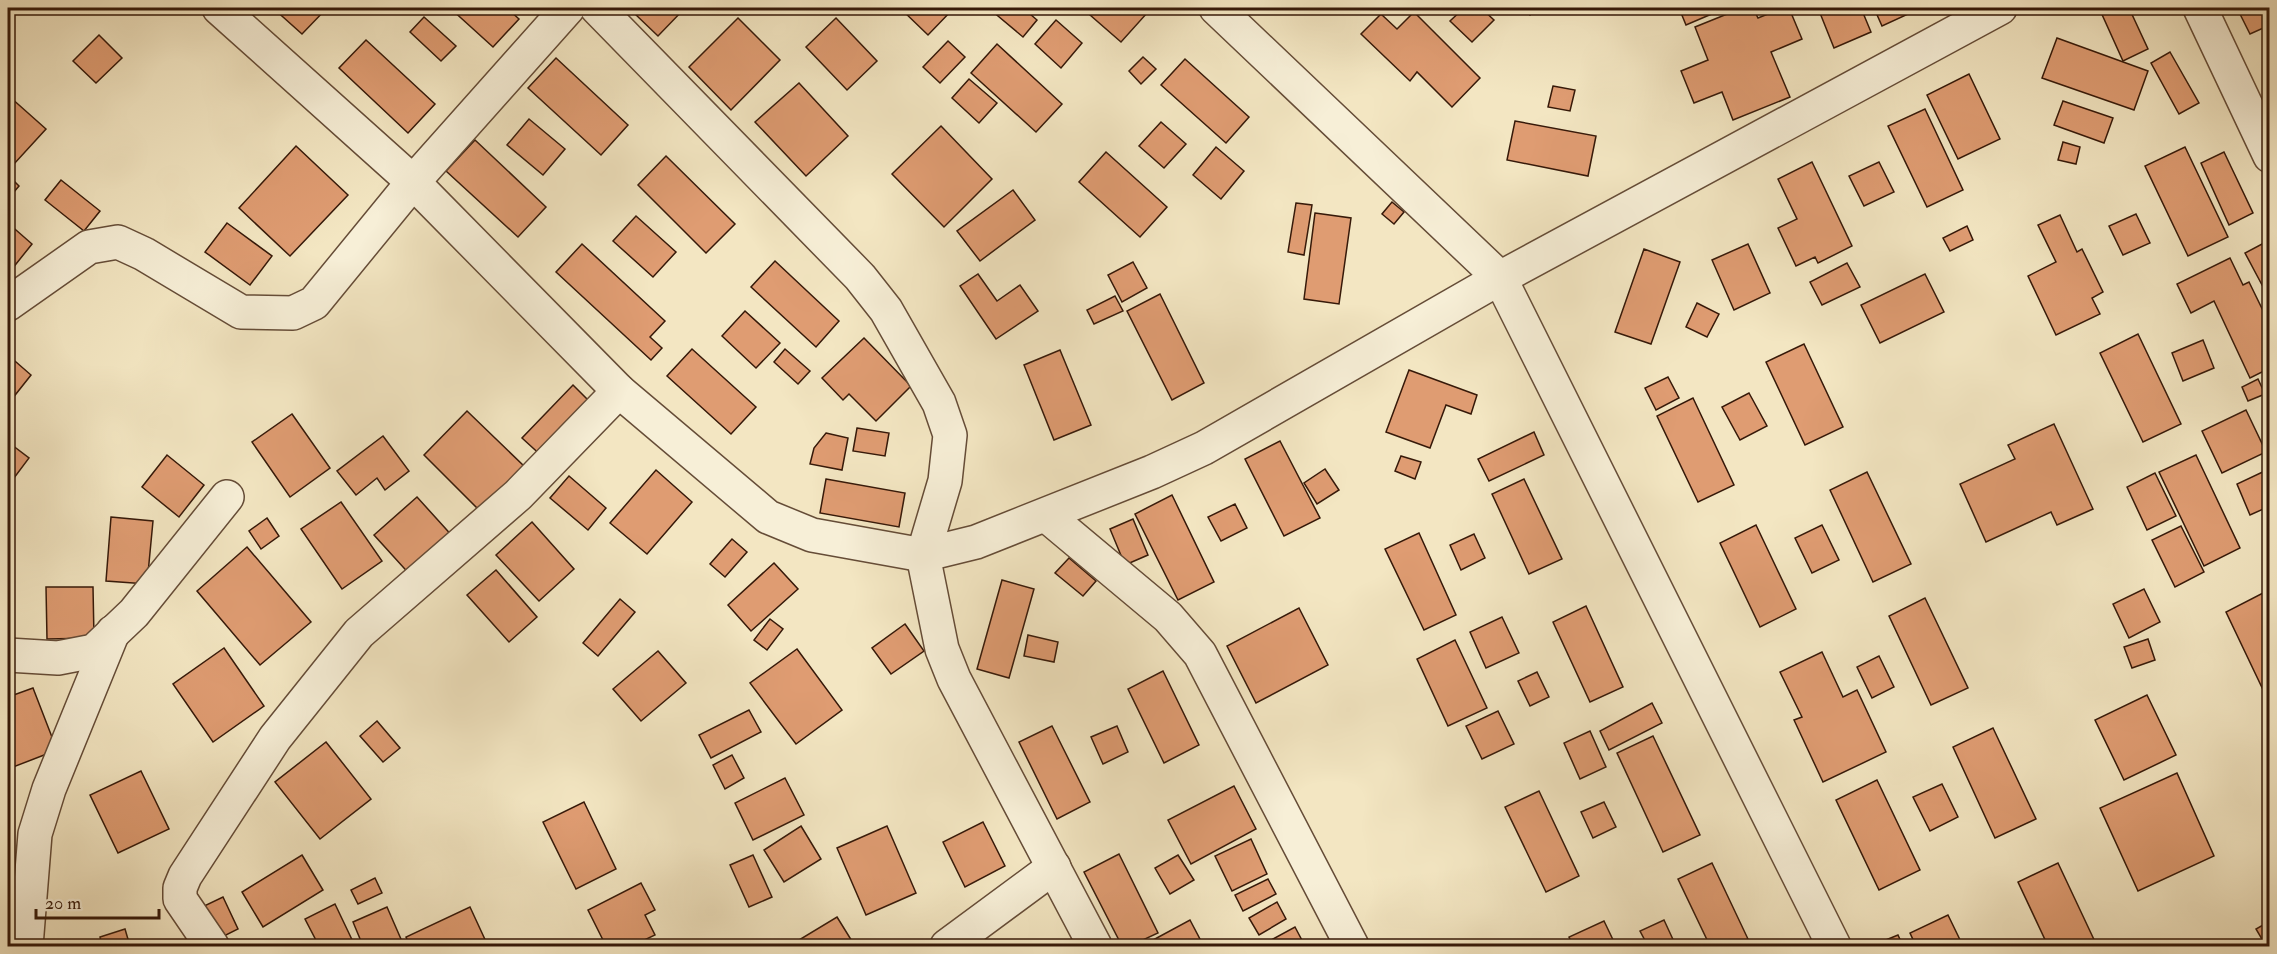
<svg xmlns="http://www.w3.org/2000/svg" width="2277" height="954" font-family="'IM FELL Double Pica',serif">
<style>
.building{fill:#df9c72;stroke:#361909;stroke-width:1.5}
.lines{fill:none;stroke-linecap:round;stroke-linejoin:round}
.street-casing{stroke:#654c37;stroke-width:36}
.street{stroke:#f7efd7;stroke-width:33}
</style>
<rect width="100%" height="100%" fill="#f3e6c2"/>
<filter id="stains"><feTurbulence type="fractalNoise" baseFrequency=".00333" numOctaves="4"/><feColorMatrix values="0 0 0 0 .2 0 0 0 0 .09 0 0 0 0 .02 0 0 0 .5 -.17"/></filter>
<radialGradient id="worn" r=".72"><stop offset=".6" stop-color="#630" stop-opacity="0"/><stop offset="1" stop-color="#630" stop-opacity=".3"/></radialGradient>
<g class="building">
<path d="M273,8H327L302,34Z"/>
<path d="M450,8H507L519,19L493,47Z"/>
<path d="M640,8H685L658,36L635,14Z"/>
<path d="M900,8H954L928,35Z"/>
<path d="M995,8H1023L1037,20L1023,37L992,11Z"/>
<path d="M1082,8H1142L1148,12L1121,42Z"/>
<path d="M1464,8H1481L1494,20L1472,42L1450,21Z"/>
<path d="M1523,8H1537L1530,15Z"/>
<path d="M1679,8H1720L1721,10L1686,25Z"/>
<path d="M1742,8H1753L1758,18L1783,8H1789L1802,39L1771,52L1790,97L1733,120L1722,92L1694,103L1681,71L1708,60L1695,27Z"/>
<path d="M1818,8H1861L1871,32L1834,48Z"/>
<path d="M1874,8H1916L1917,10L1882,26Z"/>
<path d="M2104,8H2129L2148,49L2123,61L2100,10Z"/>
<path d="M2237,8H2270V25L2250,34Z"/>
<path d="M1414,12L1480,78L1452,107L1417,72L1410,81L1361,34L1381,14L1397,29Z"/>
<path d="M424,17L456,46L441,61L410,32Z"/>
<path d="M738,18L780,60L731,110L689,67Z"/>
<path d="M836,18L877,61L847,90L806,47Z"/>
<path d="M1056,20L1082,43L1061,68L1035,44Z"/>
<path d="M99,35L122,58L96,83L73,61Z"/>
<path d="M2057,38L2148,71L2134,110L2042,78Z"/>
<path d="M366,40L435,104L408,133L339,68Z"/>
<path d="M948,41L965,57L940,83L923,67Z"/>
<path d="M997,44L1062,104L1036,132L971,73Z"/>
<path d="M2170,52L2199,103L2179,114L2151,63Z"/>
<path d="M1143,57L1156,69L1141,84L1129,71Z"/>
<path d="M556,58L628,125L601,155L528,88Z"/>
<path d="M1185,59L1249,117L1226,143L1161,85Z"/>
<path d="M1969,74L2000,139L1958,159L1927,95Z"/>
<path d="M969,79L997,103L979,123L952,98Z"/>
<path d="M799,83L848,136L806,176L755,122Z"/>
<path d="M1553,86L1575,90L1570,111L1548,107Z"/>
<path d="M10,97L46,129L14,164L8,158V100Z"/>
<path d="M2063,101L2113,118L2104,143L2054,125Z"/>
<path d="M1925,109L1963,190L1927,207L1888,126Z"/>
<path d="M529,119L565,149L543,175L507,145Z"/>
<path d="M1515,121L1596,136L1588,176L1507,160Z"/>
<path d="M1161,122L1186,144L1164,168L1139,146Z"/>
<path d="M941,126L992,179L944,227L892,174Z"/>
<path d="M475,140L546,207L518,237L446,171Z"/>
<path d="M2063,142L2080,147L2076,164L2058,160Z"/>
<path d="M296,146L348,195L290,256L239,208Z"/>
<path d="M1216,147L1244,171L1221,199L1193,175Z"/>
<path d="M2185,147L2228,237L2188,256L2145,166Z"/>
<path d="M1106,152L1167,207L1140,237L1079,182Z"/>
<path d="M2224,152L2253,213L2229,225L2201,163Z"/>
<path d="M666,156L735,224L706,253L638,185Z"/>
<path d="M1812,162L1852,246L1818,263L1815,257L1796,266L1778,228L1797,219L1778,179Z"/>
<path d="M1879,162L1894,192L1864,206L1849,176Z"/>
<path d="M8,175L19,186L8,199Z"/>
<path d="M61,180L100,211L84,231L45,200Z"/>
<path d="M1013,190L1035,220L980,261L957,231Z"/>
<path d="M1392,202L1404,212L1394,224L1382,214Z"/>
<path d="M1296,203L1312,205L1304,255L1288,252Z"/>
<path d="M1315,213L1351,218L1339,304L1304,299Z"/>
<path d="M2136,214L2150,243L2123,255L2109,226Z"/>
<path d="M2060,215L2077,252L2082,249L2103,292L2092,298L2100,314L2056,335L2028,276L2056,262L2038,225Z"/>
<path d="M636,216L676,252L653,277L613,241Z"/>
<path d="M8,223L32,244L8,274Z"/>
<path d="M227,223L272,256L250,285L205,252Z"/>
<path d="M1967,226L1973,240L1950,251L1943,238Z"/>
<path d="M582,244L665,321L650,337L662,348L651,360L556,272Z"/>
<path d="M1748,244L1770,293L1734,310L1712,260Z"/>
<path d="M2262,244L2270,259V300L2245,253Z"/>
<path d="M1644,249L1680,262L1651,344L1615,332Z"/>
<path d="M2230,258L2243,285L2249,282L2270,325V368L2250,378L2214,301L2191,313L2177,284Z"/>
<path d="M775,261L839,321L816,347L751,287Z"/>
<path d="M1133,262L1147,288L1122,302L1108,275Z"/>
<path d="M1847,263L1860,287L1822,305L1810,282Z"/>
<path d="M978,274L997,301L1020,285L1038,311L996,339L960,286Z"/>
<path d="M1925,274L1944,312L1880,343L1861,305Z"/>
<path d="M1160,294L1204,383L1172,400L1127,311Z"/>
<path d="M1115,296L1123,311L1094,324L1087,310Z"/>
<path d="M1697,303L1719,314L1707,337L1686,327Z"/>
<path d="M745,311L780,343L756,368L722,336Z"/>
<path d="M2138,334L2181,424L2143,442L2100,353Z"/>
<path d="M864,338L911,386L876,421L849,394L843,400L822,378Z"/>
<path d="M2203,340L2214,368L2183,381L2172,353Z"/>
<path d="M1804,344L1843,427L1805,445L1766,362Z"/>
<path d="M692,349L756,407L731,434L667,376Z"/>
<path d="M785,349L810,371L798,384L774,362Z"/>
<path d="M1060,350L1091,425L1054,440L1024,365Z"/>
<path d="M8,355L31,375L8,404Z"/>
<path d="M1409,370L1477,395L1471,414L1446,405L1430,448L1386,432Z"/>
<path d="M1668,377L1679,398L1656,410L1645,388Z"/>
<path d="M2258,379L2265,394L2248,401L2242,387Z"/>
<path d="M573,385L595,407L545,459L522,438Z"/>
<path d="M1749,393L1767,426L1740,440L1722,407Z"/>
<path d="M1693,398L1734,485L1698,502L1657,416Z"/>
<path d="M2246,410L2266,452L2222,473L2202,431Z"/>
<path d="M467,411L525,467L481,512L424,455Z"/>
<path d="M292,414L330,468L290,497L252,442Z"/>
<path d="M2054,424L2093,509L2057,525L2051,512L1986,542L1960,484L2015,459L2008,445Z"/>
<path d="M857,428L889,433L885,456L853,451Z"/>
<path d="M1534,432L1544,455L1489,481L1478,459Z"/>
<path d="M826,433L848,438L842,470L810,464L814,448Z"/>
<path d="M383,436L409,471L385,490L377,478L356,495L337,471Z"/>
<path d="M1280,441L1320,518L1284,536L1245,459Z"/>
<path d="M8,442L29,458L8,486Z"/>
<path d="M167,455L204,485L179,517L142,487Z"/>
<path d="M2196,455L2240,548L2204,566L2159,472Z"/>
<path d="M1401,456L1421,462L1415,479L1395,471Z"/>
<path d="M1325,469L1339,490L1317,504L1304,483Z"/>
<path d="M2269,469L2270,506L2250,515L2237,484Z"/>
<path d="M656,470L692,502L647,554L610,523Z"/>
<path d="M1867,472L1911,564L1873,582L1830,490Z"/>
<path d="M2155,473L2176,516L2147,530L2127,487Z"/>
<path d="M569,476L606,508L588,530L550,498Z"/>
<path d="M826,479L905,493L899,527L820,513Z"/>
<path d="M1524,479L1562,559L1529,574L1492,494Z"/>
<path d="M1172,495L1214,582L1178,600L1135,514Z"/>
<path d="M417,497L455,539L413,578L374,535Z"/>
<path d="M341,502L382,561L342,589L301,529Z"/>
<path d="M1235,504L1247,528L1221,541L1208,517Z"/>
<path d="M111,517L153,521L147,584L106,581Z"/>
<path d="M267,518L279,536L261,549L249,531Z"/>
<path d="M1133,519L1148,555L1125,565L1110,529Z"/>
<path d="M532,522L574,569L539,601L496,555Z"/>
<path d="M1756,525L1796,609L1760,627L1720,543Z"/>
<path d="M1822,525L1839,560L1812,573L1795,538Z"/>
<path d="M2181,526L2204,572L2175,587L2152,540Z"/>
<path d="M1419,533L1456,615L1424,630L1385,549Z"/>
<path d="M1474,534L1485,558L1461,570L1450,545Z"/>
<path d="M732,539L747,552L725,577L710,564Z"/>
<path d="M247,547L311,622L260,665L197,591Z"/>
<path d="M1069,558L1096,581L1083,596L1055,573Z"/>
<path d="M774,563L798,589L751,631L728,605Z"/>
<path d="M496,570L537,617L509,642L467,595Z"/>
<path d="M1002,580L1034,589L1009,678L977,669Z"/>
<path d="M46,587H93L94,638L47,639Z"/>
<path d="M2144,589L2160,622L2129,638L2113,604Z"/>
<path d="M2263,593L2270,606V694L2266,696L2226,612Z"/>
<path d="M1925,598L1968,688L1931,705L1889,616Z"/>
<path d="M620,599L635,612L598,656L583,643Z"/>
<path d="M1586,606L1623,687L1590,702L1553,622Z"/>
<path d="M1299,608L1328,665L1256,703L1227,646Z"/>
<path d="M1502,617L1519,653L1486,668L1470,632Z"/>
<path d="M770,619L783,629L767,650L754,640Z"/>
<path d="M905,624L924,651L891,674L872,648Z"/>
<path d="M1028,635L1058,642L1054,662L1024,656Z"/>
<path d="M2148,639L2155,660L2132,668L2124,647Z"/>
<path d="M1455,640L1487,708L1448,726L1417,659Z"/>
<path d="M224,648L264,706L213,742L173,684Z"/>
<path d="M797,649L842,710L796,744L750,683Z"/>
<path d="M658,651L686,683L641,721L613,689Z"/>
<path d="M1822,652L1843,697L1857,690L1886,752L1823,782L1794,720L1802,717L1780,672Z"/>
<path d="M1879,656L1894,687L1872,698L1857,667Z"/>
<path d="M1163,671L1199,745L1164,763L1128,689Z"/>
<path d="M1537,672L1549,697L1530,706L1518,681Z"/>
<path d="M33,688L57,750L8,769V697Z"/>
<path d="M2147,695L2176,755L2124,780L2095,720Z"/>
<path d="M1652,703L1662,723L1609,750L1600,731Z"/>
<path d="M749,710L761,732L711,758L699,735Z"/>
<path d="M1498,711L1514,744L1482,759L1466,726Z"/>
<path d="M377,721L400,748L383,762L360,736Z"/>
<path d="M1052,726L1090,802L1057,819L1019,742Z"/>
<path d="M1117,726L1128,752L1103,764L1091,737Z"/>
<path d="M1993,728L2036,819L1995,838L1953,747Z"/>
<path d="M1590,731L1606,767L1580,779L1564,743Z"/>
<path d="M1653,736L1700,835L1663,852L1617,753Z"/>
<path d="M326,742L371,799L320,839L275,782Z"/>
<path d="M732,755L744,778L725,789L713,765Z"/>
<path d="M141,771L169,829L118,853L90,795Z"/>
<path d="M2177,773L2214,856L2138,891L2100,808Z"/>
<path d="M785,778L804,815L753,840L735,803Z"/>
<path d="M1877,780L1920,870L1879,890L1836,800Z"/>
<path d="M1942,784L1958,817L1930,831L1913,797Z"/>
<path d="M1234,786L1256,829L1191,864L1168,820Z"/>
<path d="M1539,791L1579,876L1546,892L1505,807Z"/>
<path d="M584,802L616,869L576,889L543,822Z"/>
<path d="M1604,802L1616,827L1593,838L1581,812Z"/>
<path d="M983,822L1005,866L965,887L943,842Z"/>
<path d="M801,826L821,859L784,882L764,850Z"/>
<path d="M887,826L916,893L866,915L837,848Z"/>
<path d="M1251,839L1267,874L1232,891L1215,856Z"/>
<path d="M1119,854L1158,933L1130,946H1122L1084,872Z"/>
<path d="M302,855L323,890L263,927L242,892Z"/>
<path d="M753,855L772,897L749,907L730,865Z"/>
<path d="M1178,855L1194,880L1170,894L1155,868Z"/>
<path d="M1712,863L1748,939L1732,946H1710L1678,879Z"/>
<path d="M2058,863L2097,946H2048L2018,882Z"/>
<path d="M375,878L382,893L358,904L351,890Z"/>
<path d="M1268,879L1276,894L1243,911L1235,895Z"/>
<path d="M641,883L655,910L645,915L655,935L632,946H606L588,910Z"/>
<path d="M223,897L238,929L218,939L202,907Z"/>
<path d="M1277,902L1286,919L1259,935L1249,918Z"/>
<path d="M335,904L355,946H319L305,919Z"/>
<path d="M387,907L404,946H363L353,922Z"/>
<path d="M470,907L488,946H410L406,937Z"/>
<path d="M1948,915L1963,946H1916L1910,933Z"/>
<path d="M837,917L855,946H789Z"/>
<path d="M1190,920L1202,943L1195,946H1142Z"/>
<path d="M1664,920L1676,946H1648L1640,931Z"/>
<path d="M1604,921L1616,946H1573L1569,937Z"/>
<path d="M2270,921V946H2266L2256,929Z"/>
<path d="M1295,927L1305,946H1262V945Z"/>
<path d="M125,929L130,946H102L100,937Z"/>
<path d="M1898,935L1903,946H1871Z"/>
</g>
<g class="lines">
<g class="street-casing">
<g id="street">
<path d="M219,8L413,182L619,391L768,517L812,535L923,555L976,542L1152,472L1204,448L1500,278L2000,8"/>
<path d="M597,8L860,277L886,310L939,403L950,435L945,481L923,555L942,649L954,679L1095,946"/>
<path d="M1216,8L1500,278L1834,946"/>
<path d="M2200,8L2270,156"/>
<path d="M8,304L89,247L118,242L144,254L241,312L293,313L314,303L413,182L568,8"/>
<path d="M1046,515L1168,617L1200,654L1352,946"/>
<path d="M8,655L58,658L94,651L134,613L227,497"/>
<path d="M26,946L35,834L49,789L113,632"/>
<path d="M212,946L180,899V888L185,876L275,738L359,633L518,495L619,391"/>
<path d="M947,946L1054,867"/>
</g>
</g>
<use href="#street" class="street"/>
</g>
<rect width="2277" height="954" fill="none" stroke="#f3e6c2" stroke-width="30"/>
<rect x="9" y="9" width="2259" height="936" fill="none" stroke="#361909" stroke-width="3"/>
<rect x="15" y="15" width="2247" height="924" fill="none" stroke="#361909" stroke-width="1.5"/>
<path d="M36 909v9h123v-9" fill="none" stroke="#361909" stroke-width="3"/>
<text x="45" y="909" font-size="18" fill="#361909" stroke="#f7efd7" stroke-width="4.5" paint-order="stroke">20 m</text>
<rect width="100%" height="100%" filter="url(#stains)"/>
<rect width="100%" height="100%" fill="url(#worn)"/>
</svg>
